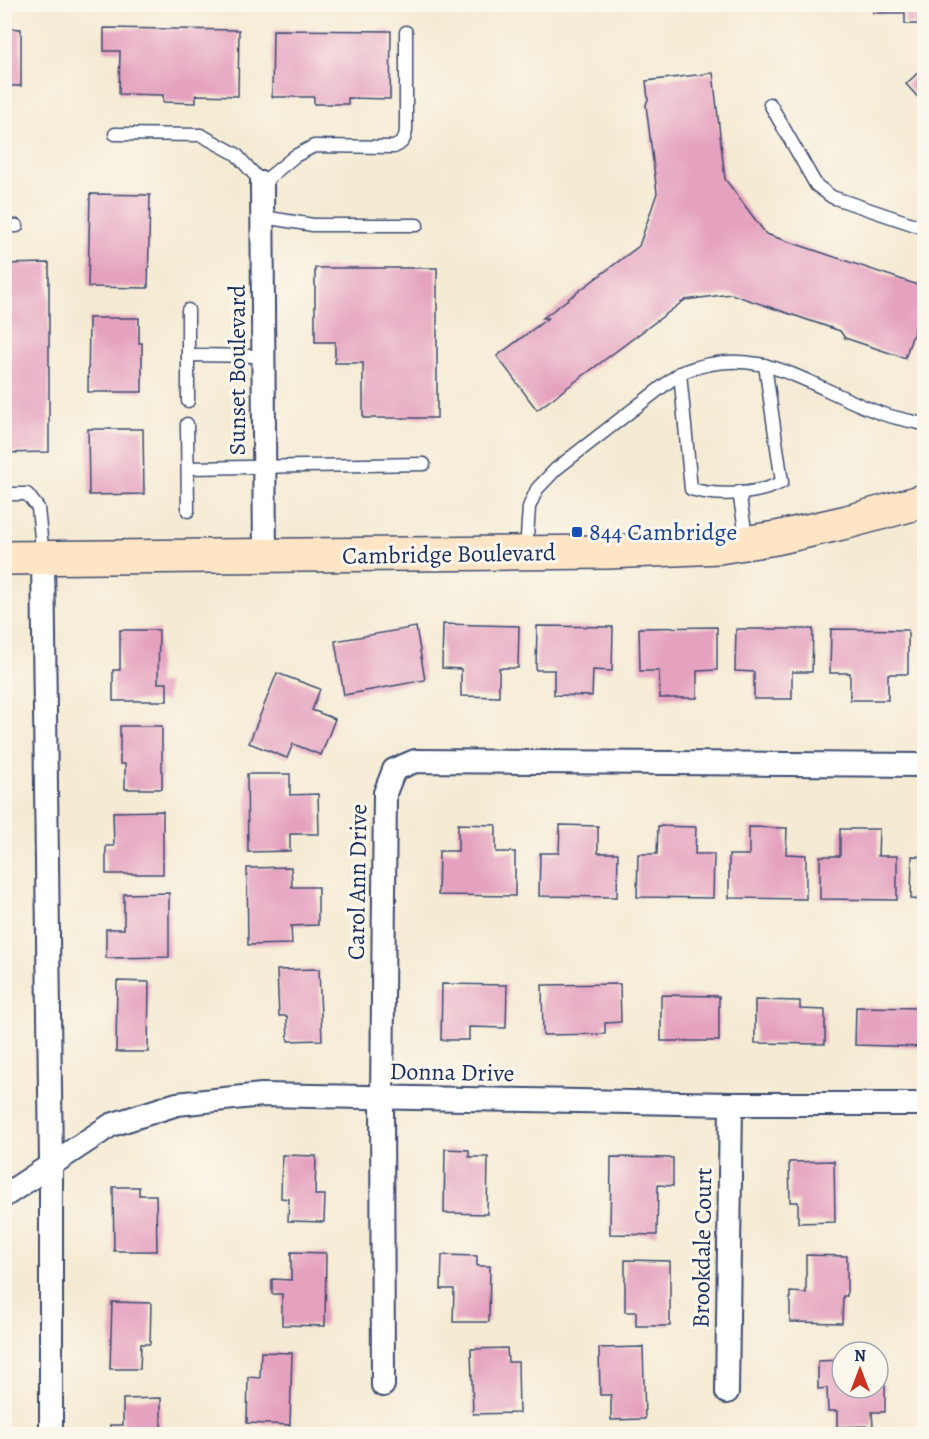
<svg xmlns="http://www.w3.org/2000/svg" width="929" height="1439" font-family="Alegreya,serif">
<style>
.building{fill:#e5a2bf}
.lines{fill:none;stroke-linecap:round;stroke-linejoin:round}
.lane-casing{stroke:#3c4b70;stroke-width:15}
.street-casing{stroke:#3c4b70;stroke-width:26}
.secondary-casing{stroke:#3c4b70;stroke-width:36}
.lane{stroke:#fff;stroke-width:12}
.street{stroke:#fff;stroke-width:22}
.secondary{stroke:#fde5c5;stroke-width:33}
.transit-dot{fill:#1a4fb4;stroke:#fbf7ec;stroke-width:2}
.labels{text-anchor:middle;stroke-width:6;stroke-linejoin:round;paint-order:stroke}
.street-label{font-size:24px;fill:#1b2f5e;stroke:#fbf7ec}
.transit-label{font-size:24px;fill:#164399;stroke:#fbf7ec;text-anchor:start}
</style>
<rect width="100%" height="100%" fill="#fbf7ec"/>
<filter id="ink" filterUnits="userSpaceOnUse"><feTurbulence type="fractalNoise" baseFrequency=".0167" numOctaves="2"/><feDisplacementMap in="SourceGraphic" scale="12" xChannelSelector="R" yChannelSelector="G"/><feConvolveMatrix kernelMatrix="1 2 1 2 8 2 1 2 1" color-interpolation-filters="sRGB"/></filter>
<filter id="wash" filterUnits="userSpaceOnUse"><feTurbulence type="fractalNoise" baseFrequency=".008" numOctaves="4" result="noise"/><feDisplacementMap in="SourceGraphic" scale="24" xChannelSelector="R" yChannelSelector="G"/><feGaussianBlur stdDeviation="1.35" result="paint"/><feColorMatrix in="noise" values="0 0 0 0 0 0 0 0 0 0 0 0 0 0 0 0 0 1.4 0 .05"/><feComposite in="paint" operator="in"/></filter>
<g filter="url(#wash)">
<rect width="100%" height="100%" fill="#f5ebd4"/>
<g id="blocks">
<g class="building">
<path d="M873,4H924V24H905V13H873Z"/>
<path d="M4,28L21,29V86H4Z"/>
<path d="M104,28L239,30L238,96L196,95V103L163,102V95L119,94L120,51H104Z"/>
<path d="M273,30L391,31L390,99L348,98V104H314V97H272Z"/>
<path d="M924,67V104L906,84Z"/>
<path d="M713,73L725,179L766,234L924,287V302L905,358L845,338L840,331L731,294L685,300L537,410L497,356L548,318H543L639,246L657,193L646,105L648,99L646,81Z"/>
<path d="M90,194L150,195L148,288L88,287Z"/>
<path d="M49,263V452L4,453V264Z"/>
<path d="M315,268H437V418H363V363H335V342H315Z"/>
<path d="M89,318H139V343H142V392H88Z"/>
<path d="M88,429H143L144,494L89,495Z"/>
<path d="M443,624L519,626L518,668H499V697L461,696V669L442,668Z"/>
<path d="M537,626L613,627L612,671L593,670L592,696L554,695V670H536Z"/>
<path d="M416,627L425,680L344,695L335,641Z"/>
<path d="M717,627V670L697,671V698H660L659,671H640L639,628Z"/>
<path d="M736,629H813L812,672H792V699H754V672L735,671Z"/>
<path d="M831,629L908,630V674H888V700H850V673H830Z"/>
<path d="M120,630H159L158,683H167V701H113V670H120Z"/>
<path d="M277,673L320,689L312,710L335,719L321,755L293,744L287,758L249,743Z"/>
<path d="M120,726H162V789H125V764H120Z"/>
<path d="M247,774H290V795L318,794L319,834H290V851L248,852Z"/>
<path d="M163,811V874H106V846H114L113,812Z"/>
<path d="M458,824L496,825V852H515V896L438,895L439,851H458Z"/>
<path d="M560,825L598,826V853H618L617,897L539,896L540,853H559Z"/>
<path d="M658,826L696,827L695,854H714L713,898L637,897L638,854H657Z"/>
<path d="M749,827L787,828L786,854L806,855V899L729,898V855H749Z"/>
<path d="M840,829H879L878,856H897V900L820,899V856H840Z"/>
<path d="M912,856L924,857V900L911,899Z"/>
<path d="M291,867L292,887H318V925L291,926L292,944L248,945L247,868Z"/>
<path d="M169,893V957L106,958V929H124V894Z"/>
<path d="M319,969L322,1040L288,1041L287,1016H279L277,970Z"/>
<path d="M117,981L149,982L148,1052H116Z"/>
<path d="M442,984L507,985L506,1028L469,1027V1040H441Z"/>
<path d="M620,984L621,1022L605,1023V1034L543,1035L542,985Z"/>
<path d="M661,995L719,996V1041H661Z"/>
<path d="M755,1000L800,1001V1009L825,1010V1044L755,1043Z"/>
<path d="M856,1007L924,1008V1047L855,1045Z"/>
<path d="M445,1149L469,1150V1157H488L487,1214L444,1213Z"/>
<path d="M282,1155L316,1156L315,1195H325L324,1222L288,1221L289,1199L281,1198Z"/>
<path d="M611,1157L673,1158V1186L658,1185L657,1235L610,1234Z"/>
<path d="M834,1161L835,1222L798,1223V1202H790L789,1162Z"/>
<path d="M113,1187H139V1195H156L157,1251H114Z"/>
<path d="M291,1252L326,1253L325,1326L282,1325V1294H272V1279L291,1280Z"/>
<path d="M442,1255L477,1256V1266H490L489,1322H453L454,1289H441Z"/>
<path d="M806,1255L847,1256V1296H843L842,1323L790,1322V1292L806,1293Z"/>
<path d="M625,1260L670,1261V1326H636V1312H625Z"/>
<path d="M112,1302L151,1303L150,1344H141L140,1369H110Z"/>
<path d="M643,1347L645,1419L611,1420V1395H600L599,1348Z"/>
<path d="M507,1348L508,1362H518L519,1413L473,1414L471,1349Z"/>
<path d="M261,1352L292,1353L290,1425L247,1423L248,1377L260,1378Z"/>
<path d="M842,1360V1388H878V1384H885V1412H872L873,1426L837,1427V1411H828L827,1388L818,1389V1361Z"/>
<path d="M161,1398V1434H110V1425H123V1399Z"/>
</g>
</g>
</g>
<g filter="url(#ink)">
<use href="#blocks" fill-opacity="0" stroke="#3c4b70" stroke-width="1.5"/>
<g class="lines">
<g class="lane-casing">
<g id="lane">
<path d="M770,104L816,185L832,197L924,228"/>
<path d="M115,134L201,135L236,154L262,183L295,156L314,146L394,147C403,143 405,139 406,130V32"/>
<path d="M263,217L313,225H417"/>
<path d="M4,226H17"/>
<path d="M188,310V401"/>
<path d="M188,355L264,356"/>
<path d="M680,373L691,489C718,497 758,495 782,482L765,365"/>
<path d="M187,424L188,511"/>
<path d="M188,468L424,464"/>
<path d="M739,492L747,542"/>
<path d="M4,494H27L38,508L43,557"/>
<path d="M526,552L529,507L537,489L556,469L680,373C760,340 808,387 880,413C894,418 910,421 924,424"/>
</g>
</g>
<g class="street-casing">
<g id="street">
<path d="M262,183L265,556"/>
<path d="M43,559L51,1164V1434"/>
<path d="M4,1196L111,1125L177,1104L262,1095L731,1104H924"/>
<path d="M383,1385L382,1098L385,793L394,770L415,761L924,765"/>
<path d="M727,1392L731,1104"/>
</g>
</g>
<g class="secondary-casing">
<path id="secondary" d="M4,558L608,552L719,547L776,538L847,522L924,501"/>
</g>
<use href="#lane" class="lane"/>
<use href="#street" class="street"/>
<use href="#secondary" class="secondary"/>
</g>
</g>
<rect class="transit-dot" x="571" y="526" width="12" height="12" rx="3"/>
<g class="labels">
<g class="street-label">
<text transform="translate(237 370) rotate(-90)" y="8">Sunset Boulevard</text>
<text transform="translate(449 554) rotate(-1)" y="8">Cambridge Boulevard</text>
<text transform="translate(357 882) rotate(-89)" y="8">Carol Ann Drive</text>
<text transform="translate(452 1072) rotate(1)" y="8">Donna Drive</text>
<text transform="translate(702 1248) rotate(-89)" y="8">Brookdale Court</text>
</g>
<g class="transit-label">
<text x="589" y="540">844 Cambridge</text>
</g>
</g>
<rect width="929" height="1439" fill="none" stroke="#fbf7ec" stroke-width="24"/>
<g transform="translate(860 1370)"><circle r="28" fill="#fbf7ec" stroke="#a1a7b3" stroke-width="1.5"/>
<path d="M0-4.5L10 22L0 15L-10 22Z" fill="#c8321e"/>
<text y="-9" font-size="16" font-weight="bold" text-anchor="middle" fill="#1b2f5e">N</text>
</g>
</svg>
